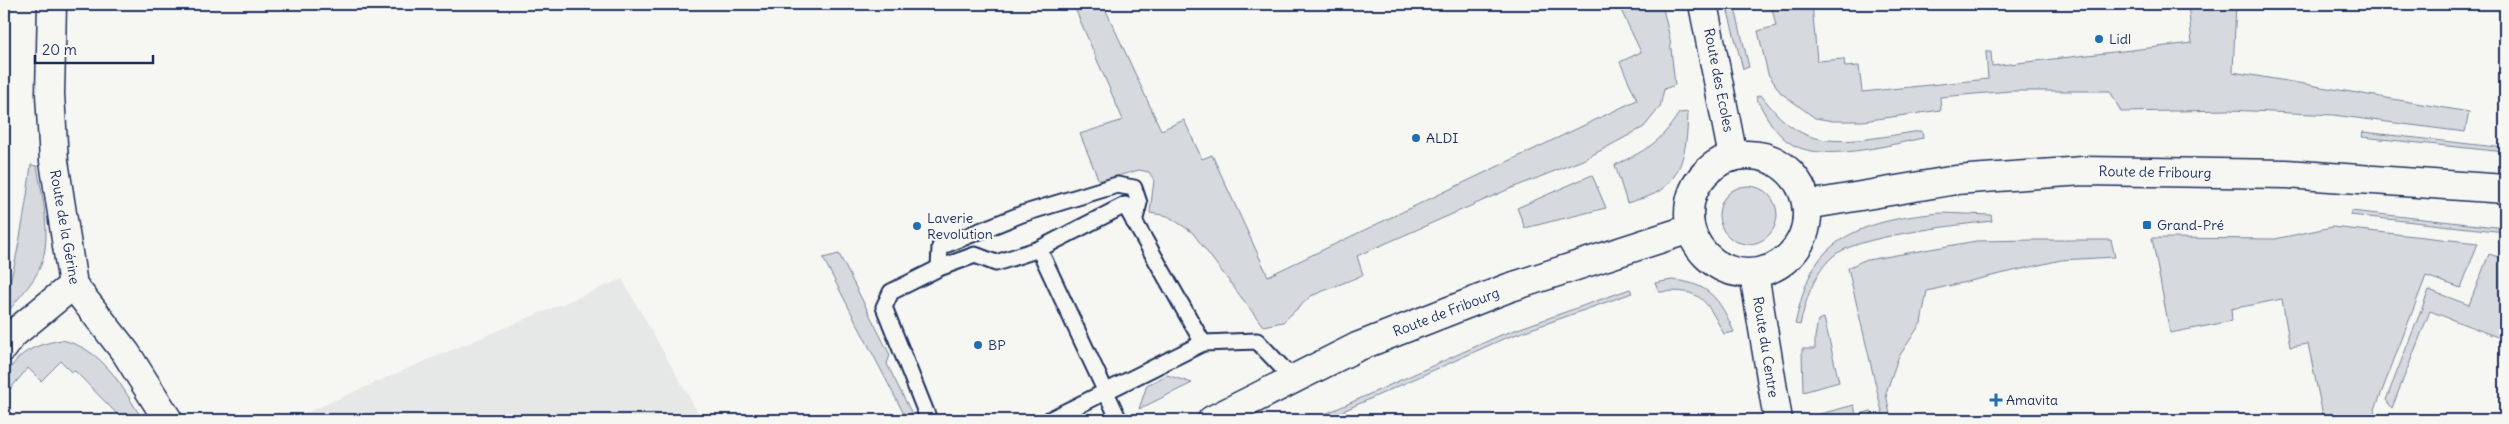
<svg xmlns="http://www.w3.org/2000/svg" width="2509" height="424" font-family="Delius,sans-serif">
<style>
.built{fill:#e6e7e7}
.green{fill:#d6d9dd;stroke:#78849e}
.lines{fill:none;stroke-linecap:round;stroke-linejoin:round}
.service-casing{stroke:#1b2f5e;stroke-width:19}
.minor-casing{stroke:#1b2f5e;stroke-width:31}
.secondary-casing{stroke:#1b2f5e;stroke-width:31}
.service{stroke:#f6f6f2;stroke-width:15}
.minor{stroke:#f6f6f2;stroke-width:28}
.secondary{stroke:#f6f6f2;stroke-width:28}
.poi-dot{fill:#1f6fb2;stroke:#f6f6f2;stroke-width:2}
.labels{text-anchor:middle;stroke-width:4;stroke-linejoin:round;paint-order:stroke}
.poi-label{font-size:14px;fill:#1b2f5e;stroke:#f6f6f2;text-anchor:start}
.street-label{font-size:14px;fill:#1b2f5e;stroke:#f6f6f2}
</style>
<rect width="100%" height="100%" fill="#f6f6f2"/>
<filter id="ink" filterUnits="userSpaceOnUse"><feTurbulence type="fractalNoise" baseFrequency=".02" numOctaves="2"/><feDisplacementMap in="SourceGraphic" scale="10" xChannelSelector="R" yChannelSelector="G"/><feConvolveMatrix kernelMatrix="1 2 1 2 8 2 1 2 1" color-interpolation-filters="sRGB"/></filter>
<g filter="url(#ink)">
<path class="built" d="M622,279L702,420H290L416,365Z"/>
<g class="green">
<path d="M1073,4H1103L1161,130L1184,120L1202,159L1212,155L1268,276L1637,100L1620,62L1641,52L1618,4H1662L1670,39L1675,85L1664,89L1660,107L1644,127L1585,159L1507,190L1357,256L1363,275L1311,296L1283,322L1263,326L1192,232L1168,216L1150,213L1154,180L1149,172L1139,170L1099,181L1080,134L1123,120Z"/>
<path d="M1726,4H1734L1749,67L1743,69Z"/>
<path d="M1771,4H1812L1817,61L1844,59L1845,67L1859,66L1862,92L1988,79L1986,52H1991L1992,66L2192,43L2188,4H2236L2233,72L2469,112L2465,132L2333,115L2230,110L2121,112L2110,91H2010L1940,97L1941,110L1863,121H1833L1815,118L1781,93L1768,74L1758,31L1776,26Z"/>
<path d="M1761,95C1772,109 1783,123 1800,132C1832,150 1886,135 1922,131L1923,138C1888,145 1817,165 1787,141C1772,129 1764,113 1756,97Z"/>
<path d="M1688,112C1687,143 1685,178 1654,194C1646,198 1636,200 1627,203L1615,165C1648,149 1659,144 1679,113Z"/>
<path d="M2363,132L2505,148V152L2362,137Z"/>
<path d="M31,165L37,166C42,194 52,237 41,265C33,286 14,300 4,319C4,297 10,284 15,262C22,230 27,198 31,165Z"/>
<path d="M1592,175L1606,208L1525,228L1517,208Z"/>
<circle cx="1748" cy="215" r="29"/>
<path d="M2351,211L2505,228V232L2350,215Z"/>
<path d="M1941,213L1991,215L1992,221C1958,225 1854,236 1832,257C1813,275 1806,300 1800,325L1795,324C1800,304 1804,284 1815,266C1840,225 1898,217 1941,213Z"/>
<path d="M2332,227L2478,243L2461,288L2426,276L2371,420H2324L2308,344L2290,347L2282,299L2231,309L2232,321L2170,333L2152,238L2275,239Z"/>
<path d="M2034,240H2111L2115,257L2061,260L1927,291L1921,323L1898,358L1886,393L1891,420H1884L1848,268L1862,261L1976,241Z"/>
<path d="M839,254L890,355L887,364L915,420H907L823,258Z"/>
<path d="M2489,254L2505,259V340L2430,311L2392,408L2386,400L2429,290L2469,305Z"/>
<path d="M1672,280C1709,283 1720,299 1734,332L1724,334C1705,299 1702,288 1659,292L1655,283Z"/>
<path d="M1630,289L1632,293L1503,339L1323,420H1312L1501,335Z"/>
<path d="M1824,318L1839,382L1803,392L1802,349H1815V337L1818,320Z"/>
<path d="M62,340C105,350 121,386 143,420H123L75,371L72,372L61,361L41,381L28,368L4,396C4,359 29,345 62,340Z"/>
<path d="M1167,375L1192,383L1139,409L1147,385Z"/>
<path d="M1854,405L1856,415L1871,411L1873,420H1806L1805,418Z"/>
</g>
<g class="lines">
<g class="service-casing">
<g id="service">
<path d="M939,268L940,247L1022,214L1117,185L1134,188L1139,203L1134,222"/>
<path d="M929,420L884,307L891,292L939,268L975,255L996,263L1039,249"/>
<path d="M1049,420L1203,343L1257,341L1293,379"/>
<path d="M1119,420L1039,249L1125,205L1203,343"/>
</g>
</g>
<g class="minor-casing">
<g id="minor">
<path d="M52,4L50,94L54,161L73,285L126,353L168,420"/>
<path d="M1703,4L1733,157"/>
<path d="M1754,274L1778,420"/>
<path d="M4,347L12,335L73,285"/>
</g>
</g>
<g class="secondary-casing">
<g id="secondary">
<circle cx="1748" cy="214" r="59"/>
<path d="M1807,205L1956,180L2083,171L2286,174L2505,189"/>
<path d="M1212,420L1357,347L1508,288L1690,229"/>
</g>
</g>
<use href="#service" class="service"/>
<use href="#minor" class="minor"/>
<use href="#secondary" class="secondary"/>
</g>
</g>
<g class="poi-dot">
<circle cx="2099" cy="39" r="5"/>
<circle cx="1416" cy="138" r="5"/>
<rect x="2142" y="220" width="10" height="10" rx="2.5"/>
<circle cx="917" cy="226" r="5"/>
<circle cx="978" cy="345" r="5"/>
<path d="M1993.5 392.5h5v5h5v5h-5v5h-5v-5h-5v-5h5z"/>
</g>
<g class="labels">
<g class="poi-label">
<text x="2109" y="44">Lidl</text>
<text x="1426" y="143">ALDI</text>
<text x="927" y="223">Laverie<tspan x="927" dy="16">Revolution</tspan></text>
<text x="2157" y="230">Grand-Pré</text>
<text x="988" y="350">BP</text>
<text x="2006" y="405">Amavita</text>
</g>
<g class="street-label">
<text transform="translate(1719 80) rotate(79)" y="5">Route des Ecoles</text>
<text transform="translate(2155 172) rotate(1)" y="5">Route de Fribourg</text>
<text transform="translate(65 227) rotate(80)" y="5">Route de la Gérine</text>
<text transform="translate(1446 312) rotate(-21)" y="5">Route de Fribourg</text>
<text transform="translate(1766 347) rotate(81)" y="5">Route du Centre</text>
</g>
</g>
<rect width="2509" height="424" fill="none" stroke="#f6f6f2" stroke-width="20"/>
<rect x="10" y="10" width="2489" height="404" fill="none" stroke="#1b2f5e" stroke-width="2" filter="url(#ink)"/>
<path d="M35 55v8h118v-8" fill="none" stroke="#1b2f5e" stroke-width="2.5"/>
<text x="42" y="55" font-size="15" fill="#1b2f5e" stroke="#f6f6f2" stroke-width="4" paint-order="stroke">20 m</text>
</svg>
